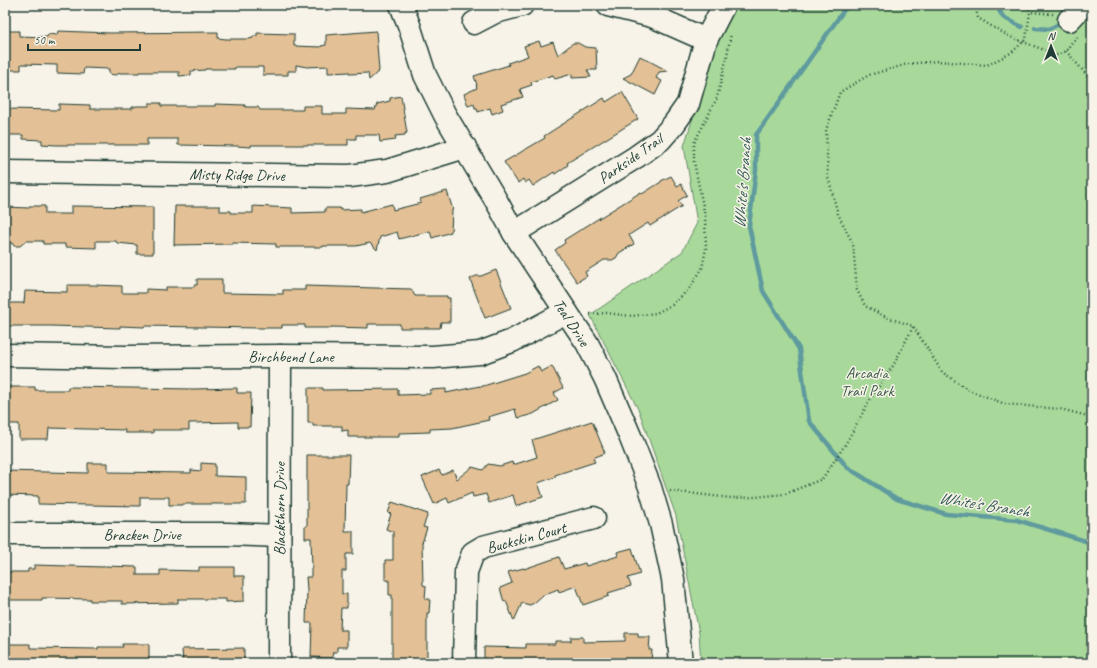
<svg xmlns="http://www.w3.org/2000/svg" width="1097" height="668" font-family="Caveat,sans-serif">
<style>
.green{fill:#a8d99a;stroke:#648b67}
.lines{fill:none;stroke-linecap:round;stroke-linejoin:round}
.stream{stroke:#5e9a9e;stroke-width:4.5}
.building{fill:#e3c095;stroke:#1f3d34}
.minor-casing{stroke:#1f3d34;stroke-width:25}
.path{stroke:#1f3d34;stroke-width:2.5;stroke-dasharray:1 3;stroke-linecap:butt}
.minor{stroke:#f7f3e8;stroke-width:22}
.labels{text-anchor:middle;stroke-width:3;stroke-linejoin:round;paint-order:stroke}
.street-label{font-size:16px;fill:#1f3d34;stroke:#f7f3e8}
.park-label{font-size:16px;fill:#3a5c48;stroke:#f7f3e8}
.water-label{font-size:17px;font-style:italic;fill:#345c57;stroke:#f7f3e8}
</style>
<rect width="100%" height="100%" fill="#f7f3e8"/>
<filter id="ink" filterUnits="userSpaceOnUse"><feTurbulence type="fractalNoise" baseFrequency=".025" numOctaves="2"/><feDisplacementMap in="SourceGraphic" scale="8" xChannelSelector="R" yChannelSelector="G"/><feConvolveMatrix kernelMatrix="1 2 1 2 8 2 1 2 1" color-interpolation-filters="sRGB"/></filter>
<g filter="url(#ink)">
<path class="green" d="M732,5H1092V663H701L699,633L676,516L639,411L590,315L682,252L697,223L684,146L723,22Z"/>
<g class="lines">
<g class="stream">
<path d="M850,5L844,10L756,135V170L749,226L763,291L799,349L809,421L847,467L897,499L946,514L1017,520L1092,543"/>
<path d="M996,5L1003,17L1022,27"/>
<path d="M1035,28L1049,29L1061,23"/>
</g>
</g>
<g class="building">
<path d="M5,31H19V36L46,37L48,36V34L57,35L58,31L110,33L218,32V38L226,39H249L253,38V36H257V33L294,34V46L321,47V46L326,45V35L376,31L379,71L369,80L368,73L350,74V72L328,73V66L307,67L296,65V71H288V75H263V67H235V69H205V70L191,71V75L179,76V72H139V73H121L115,75L109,74V69L84,68L83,74L57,73V65L21,64V70H5Z"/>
<path d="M539,41L541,46L553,42L558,55L573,43H578L585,47L596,48L597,70H587L591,77L572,78V74L555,79L553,75L531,82L532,85L520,89L523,97L501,104L503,110L492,114L490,108L478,112L477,108H475L474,104L468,106L464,94L477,88L476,85H477L474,76L509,65L508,63L528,56L524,46Z"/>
<path d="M640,56L668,71L659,72L656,78L662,81L655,95L623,78L631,74Z"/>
<path d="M622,92L638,119L567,163L568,165L555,174L554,172L533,186L529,180L525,183L523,179L518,183L504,162L545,138L544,136L604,98L606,102Z"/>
<path d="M401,96L407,133H405V135L395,136L396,140L380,142L379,135H356V139H348V145H251V147L236,146L178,145V139H147V145H56L42,144V140L23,139V135H5V109L59,110V104L90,105V109H132V107H135L136,106H149V103H161V106H215V104L245,105V107H258L260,110H303V106H322V114H346V109L375,110L377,104L390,101V98Z"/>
<path d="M671,176L677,186L681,184L687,195L678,201L682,206L650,226L648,223L629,235L634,244L619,253L616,258L612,260H604L585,272L587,276L577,282L555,250L565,243L564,240L641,192L642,194L661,182V181Z"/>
<path d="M447,191L453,210H452L451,232L432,238L430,231L399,239L397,232L380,237L377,250L370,243L356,246H323V247H276V244L233,243V244L174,245L175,206H220V211H231V213H253V206L292,208V213L325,212V208H340V210L361,209V212L392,204L393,210L421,203L420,199Z"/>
<path d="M29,206H45V214H71V206L153,207V254H137V245L117,243L116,241H96V248L65,247V244H43V241H26L20,246H14L12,243H5V207L29,208Z"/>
<path d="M496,270L511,308L485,318L470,279L476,276H481Z"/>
<path d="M197,279H222V293L283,294V290H305V286L411,289L415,296H447V298H450V322H441L440,328H400V324H368V328L331,327V328H305V325H282V328H259L144,326V327L120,326V328L51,326H5V303H24L25,291L67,292V285H93L122,286V293H146V289L166,290V287H194V285H197Z"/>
<path d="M538,366L541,372L552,366L563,388L554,393L558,400L533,414L519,418V417H517L515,409L488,417L489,420L452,428L430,429V432L399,433V437H348V430L342,431V426H313V423H308V388H323V390L398,389V395L430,394V390L446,389V393L480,386V387L525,373Z"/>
<path d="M5,387H35V390H68V387L194,389L237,388V393H251L250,427H238V422L189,423V430H153V433H125V430L49,428L48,439H19V424H5Z"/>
<path d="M592,421L605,453L593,458L595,462L555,475V477L538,483L543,497L516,506L513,495L489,503L486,494L473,497L472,493L449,503L447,498L434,504L422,477L439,470L442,475L453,470L457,479L472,467L483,470L488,464L500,466L512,462L513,465L537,457L532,440Z"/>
<path d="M307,455H349L348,484H346L345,531H353V554H346V571H342V594H347V608H341L340,630H347V647H337V652H333L332,658L311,657L312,623H306L307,590L306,577H311V568H312L311,538H305V526H307Z"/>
<path d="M88,463H108V472L191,473V470L201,471V463L215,464V476L246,477V504H182V505H169V497H140V506L38,504V496L5,495V471L88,473Z"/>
<path d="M392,502L428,514L423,527L427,528L422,543L423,585L426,586L425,599H430L429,613H427V663H392V595H389V580H385V560H393V532L386,529L391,514L388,513Z"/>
<path d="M632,548L640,574L628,578L631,586L608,593L609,596L583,605L576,586L559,592L558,589L543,595L534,603L530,605L522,603L514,621L506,601L504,602L500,588L512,583L508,572L524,568V569L559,557L564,569L585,563L586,566L618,556L617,552Z"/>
<path d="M34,565L104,567V566L137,567V575H160V570L199,571V567H234V576H244V601L226,602V599H178V603L122,604V601H90V599L47,598H42V600H5V572H28V569H34Z"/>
<path d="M625,633H638V637H650L649,650H652L651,663H484V647L526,648V644H555V641H571V637H583V642L625,641Z"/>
<path d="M5,644H30V648L98,649V647H123L122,644H149V663H5Z"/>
<path d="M244,648V663H183L182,649Z"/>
</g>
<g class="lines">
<g class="minor-casing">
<g id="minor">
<path d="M401,5L409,25L425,75L445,115L497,202L514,233L587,343L605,378L630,436L650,487L661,524L673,579L681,663"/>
<path d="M608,5L652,16L706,40"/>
<path d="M1069,20L1083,5"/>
<path d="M474,23L495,12L522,5"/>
<path d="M5,172L350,176L387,171L465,147"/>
<path d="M514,233L636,157L660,140L674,124L688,104L706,40L724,5"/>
<path d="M5,355L125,357L280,356L433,357L480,353L512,341L566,312"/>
<path d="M5,534H227L279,536"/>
<path d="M279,663L280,356"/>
<path d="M464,663L466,572L473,553L483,547L594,518"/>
</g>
</g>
<g class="path">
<path d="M975,5L978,18L1008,36L1057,55L1066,51L1072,42L1078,37"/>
<path d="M1027,5L1030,12"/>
<path d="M1053,14L1030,12L1026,39L1011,53L987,65L938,61L908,64L869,75L840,92L826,130L828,177L838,214L853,244L857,290L865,306L886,317L913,326L942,372L969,390L1005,404L1060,409L1092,417"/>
<path d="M1066,51L1092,81"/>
<path d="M590,314L606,313L632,316L656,313L672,305L689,289L702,269L706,248L705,216L694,162V143L717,98L727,56L731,33"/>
<path d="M670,491L731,498L755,497L785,494L822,479L845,445L871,398L893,366L913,327"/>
<path d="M700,656L701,663"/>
</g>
<use href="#minor" class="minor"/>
</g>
</g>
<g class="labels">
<g class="street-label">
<text transform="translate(630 158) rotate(-35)" y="6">Parkside Trail</text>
<text transform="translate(237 174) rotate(1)" y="6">Misty Ridge Drive</text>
<text transform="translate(572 322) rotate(57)" y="6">Teal Drive</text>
<text x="291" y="362">Birchbend Lane</text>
<text transform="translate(279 509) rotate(-90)" y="6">Blackthorn Drive</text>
<text x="142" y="540">Bracken Drive</text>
<text transform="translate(526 537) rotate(-15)" y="6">Buckskin Court</text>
</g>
<g class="park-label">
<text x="867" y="378">Arcadia<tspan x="867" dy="18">Trail Park</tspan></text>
</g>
<g class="water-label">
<text transform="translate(742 183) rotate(-86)" y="6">White's Branch</text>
<text transform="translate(984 504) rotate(9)" y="6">White's Branch</text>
</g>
</g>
<rect width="1097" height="668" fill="none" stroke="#f7f3e8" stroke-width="20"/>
<rect x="10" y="10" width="1077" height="648" fill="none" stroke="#1f3d34" stroke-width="1.5" filter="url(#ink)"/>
<g transform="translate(1051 46)" stroke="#f7f3e8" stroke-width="3" paint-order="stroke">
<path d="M0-3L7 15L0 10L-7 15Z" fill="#1f3d34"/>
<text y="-6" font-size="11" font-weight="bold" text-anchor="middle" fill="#1f3d34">N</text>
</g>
<path d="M28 44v6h112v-6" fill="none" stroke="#1f3d34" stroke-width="2"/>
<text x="34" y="44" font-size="12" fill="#1f3d34" stroke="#f7f3e8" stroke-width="3" paint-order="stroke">50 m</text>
</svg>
